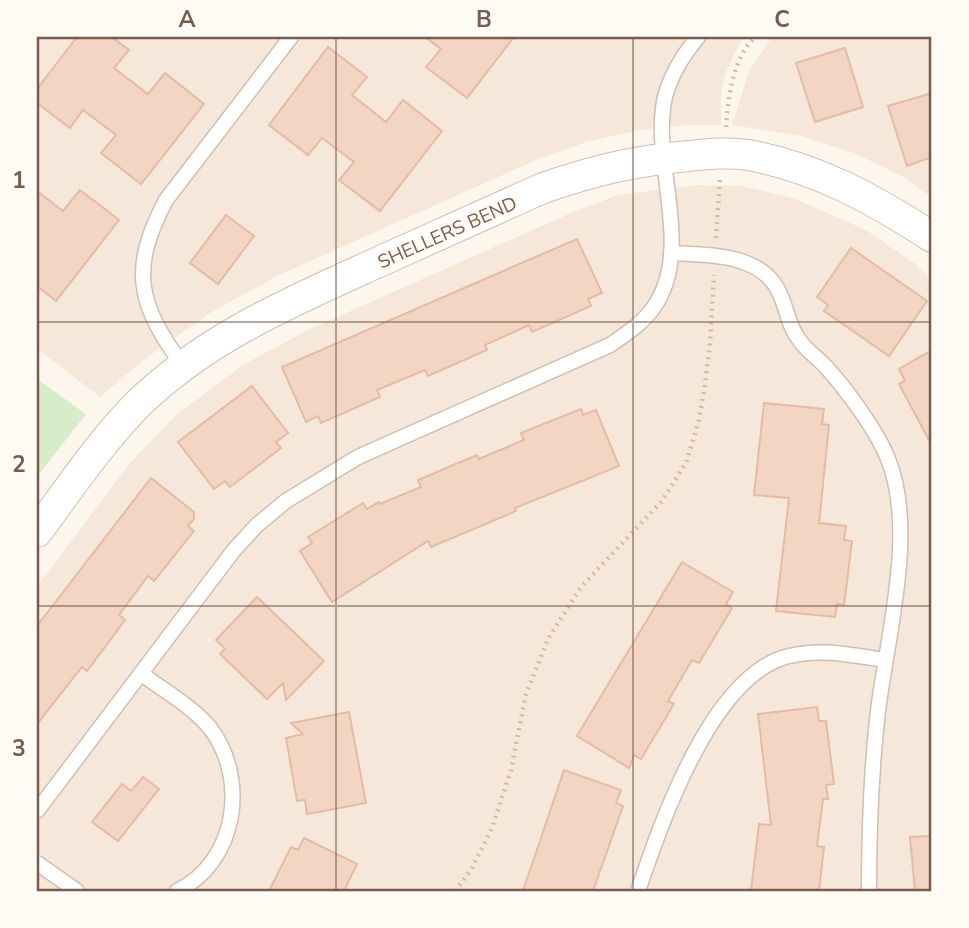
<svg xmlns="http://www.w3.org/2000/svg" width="969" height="928" font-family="'Nunito Sans',sans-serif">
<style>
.residential{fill:#f5e8da}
.green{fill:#d8ecc9}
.building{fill:#f3d5c3;stroke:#e6bba3;stroke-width:2}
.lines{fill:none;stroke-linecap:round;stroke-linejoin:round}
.service-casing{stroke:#d1beb0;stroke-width:17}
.minor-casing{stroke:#d1beb0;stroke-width:32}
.path{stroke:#d9b8a5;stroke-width:4.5;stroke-dasharray:2 5;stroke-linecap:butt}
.service{stroke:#fff;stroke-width:14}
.minor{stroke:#fff;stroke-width:30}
.grid{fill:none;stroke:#7a5c4d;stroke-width:2;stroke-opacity:0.55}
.labels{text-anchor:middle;stroke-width:6;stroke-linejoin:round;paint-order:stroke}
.street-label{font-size:19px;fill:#7a5c4d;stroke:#fffaf3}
.neatline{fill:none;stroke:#7a5c4d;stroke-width:2.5}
.grid-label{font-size:23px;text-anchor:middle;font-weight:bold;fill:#7a5c4d}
</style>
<rect width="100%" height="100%" fill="#fdf6ec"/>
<g class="residential">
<path d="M37,37H743L727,70L721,92V125H687L640,130L589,141L536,160L277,276L210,313L145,359L100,397L37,349Z"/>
<path d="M772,37H932V198L903,177L854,153L801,136L732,125L749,71Z"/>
<path d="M695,185L741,186L793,198L866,230L914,263L932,281V891H37V587L130,463L177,414L243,365L310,329L573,212L618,195Z"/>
</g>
<path class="green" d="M37,379L86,414L37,477Z"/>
<g class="building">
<path d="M77,37H112L129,50L114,68L148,94L165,73L204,104L141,184L101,153L116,135L83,110L70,128L37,103V89Z"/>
<path d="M425,37H514L467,98L426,67L441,49Z"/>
<path d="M328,47L367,77L352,95L386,122L403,100L442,131L380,211L339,180L354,162L322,138L308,155L269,125Z"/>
<path d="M845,48L863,107L815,122L796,63Z"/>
<path d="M932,93V157L907,166L888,106Z"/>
<path d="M80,190L119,220L56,301L37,286V191L63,211Z"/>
<path d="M226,215L254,236L218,284L190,263Z"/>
<path d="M577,239L602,293L588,299L591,306L532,332L529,325L485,345L487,350L428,376L425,370L377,390L380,397L321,423L318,416L306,422L282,367Z"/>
<path d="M851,248L927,301L889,356L824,311L828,305L817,297Z"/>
<path d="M932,350V446L899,384L905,381L899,369Z"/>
<path d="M252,386L288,433L276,442L281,448L255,468L230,487L225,481L214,489L178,442Z"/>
<path d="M764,403L824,409L822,424L829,425L819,523L846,526L844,540L852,541L844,605L837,604L835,617L776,611L789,498L754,495Z"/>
<path d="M581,409L583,415L596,410L619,466L515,508L516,511L431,547L428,541L332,602L300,551L312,543L308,537L363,503L367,509L379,502L380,504L421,487L418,480L477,455L479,459L524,440L521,433Z"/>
<path d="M151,478L194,512V519L188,526L194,531L154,581L148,576L119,615L125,620L87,671L82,667L37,724V626Z"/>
<path d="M682,562L733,592L726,604L732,608L699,663L692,660L668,701L674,704L641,759L634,755L629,768L577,736Z"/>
<path d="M257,597L324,661L286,700L283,683L267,699L220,654L225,649L216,640Z"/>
<path d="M817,707L819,721H826L834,784L826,785L828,799H823L817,846L824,847L819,891H751L759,824L771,825L758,714Z"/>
<path d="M349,712L366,803L307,814L305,800L297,801L286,738L303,734L291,723Z"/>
<path d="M564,770L621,790L616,803L623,806L593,891H523Z"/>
<path d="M143,777L159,789L118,841L92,822L122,784L131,791Z"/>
<path d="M932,836V891H915L910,837Z"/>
<path d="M304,838L357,864L344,891H269L291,847L298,850Z"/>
</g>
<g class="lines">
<g class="service-casing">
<g id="service">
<path d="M671,253C706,255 757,253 777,288C787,305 787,325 800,341C807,351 818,358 826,367C847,390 877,431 888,459C917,530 887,637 878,711C871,771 869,831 869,891"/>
<path d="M183,366C138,304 129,270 166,200L291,37"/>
<path d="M142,674C164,691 192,706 210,728C249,779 237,862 177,891"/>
<path d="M37,811L234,550L257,525L286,501L358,457L610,345C626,334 643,323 654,307C695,247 650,162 665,97C671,74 683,55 698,37"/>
<path d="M37,863L77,891"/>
<path d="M638,891C661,823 712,674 789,656C822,648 852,655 885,660"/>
</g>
</g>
<g class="minor-casing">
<path id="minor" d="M37,532C69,489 99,444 136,406C201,342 281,306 363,269C423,242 483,215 543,188C596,170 633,161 689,156C709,154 728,152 748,155C816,167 875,200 932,237"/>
</g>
<g class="path">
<path d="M726,127C728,98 733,57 755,37"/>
<path d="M716,238L720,180"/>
<path d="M455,891L472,868L492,828L511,770L526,694L548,639L581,587L662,501L686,463L698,424L704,392L710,343L714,275"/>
</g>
<use href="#service" class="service"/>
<use href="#minor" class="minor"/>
</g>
<path class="grid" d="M336,37V891M633,37V891M37,322H932M37,606H932"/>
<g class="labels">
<g class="street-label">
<text transform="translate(447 232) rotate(-24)" y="7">SHELLERS BEND</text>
</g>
</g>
<rect width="969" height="928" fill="none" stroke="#fffaf3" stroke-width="77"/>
<rect x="38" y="38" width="892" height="852" class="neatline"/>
<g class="grid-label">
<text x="187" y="27">A</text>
<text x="484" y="27">B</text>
<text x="782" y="27">C</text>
<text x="19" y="188">1</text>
<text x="19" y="472">2</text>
<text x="19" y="756">3</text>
</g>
</svg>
